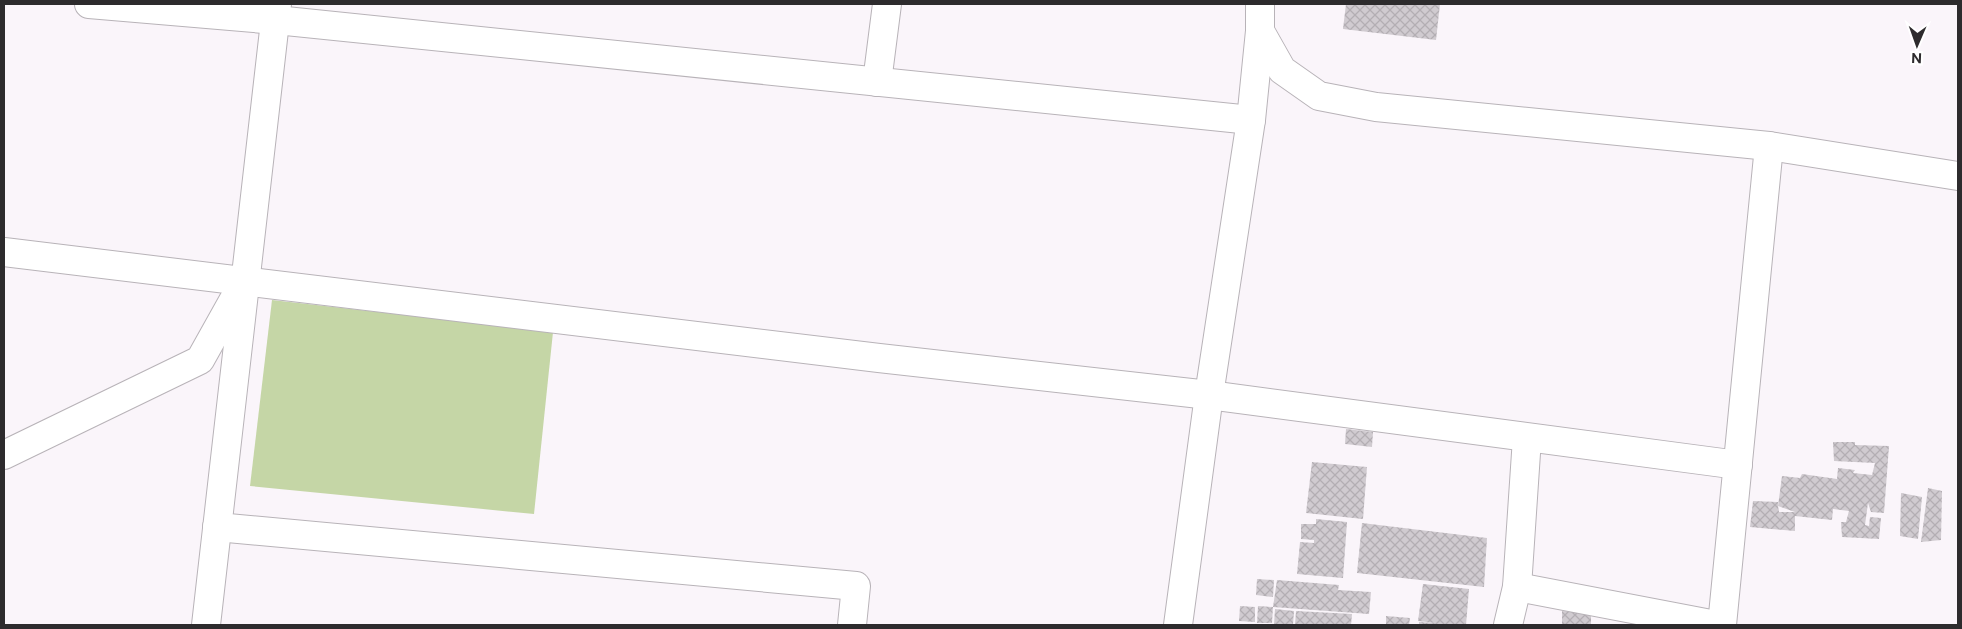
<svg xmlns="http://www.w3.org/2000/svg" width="1962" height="629" font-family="'Public Sans',sans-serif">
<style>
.green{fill:#c5d6a6}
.building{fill:url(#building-cross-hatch);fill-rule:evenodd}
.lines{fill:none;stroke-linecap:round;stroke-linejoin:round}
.minor-casing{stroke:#b8b3b8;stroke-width:30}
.minor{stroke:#fff;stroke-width:28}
</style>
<defs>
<pattern id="building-cross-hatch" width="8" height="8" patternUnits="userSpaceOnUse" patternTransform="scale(1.25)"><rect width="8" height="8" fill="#d0cbd0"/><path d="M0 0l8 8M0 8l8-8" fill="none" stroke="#b3aeb3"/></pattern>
</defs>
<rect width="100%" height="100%" fill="#faf5fa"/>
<path class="green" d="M272,300L553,332L534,514L250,486Z"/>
<g class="building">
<path d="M1346,4H1440L1436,40L1343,29Z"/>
<path d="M1346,429L1373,432L1372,447L1345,444Z"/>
<path d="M1833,442H1855V445L1889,446L1884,513L1871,512L1868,503L1865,525L1869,526L1870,517L1881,518L1879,539L1842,537L1841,522H1846L1849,511L1833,509L1832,520L1795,516V531L1750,527L1753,501L1778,502V506L1782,476L1800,478L1802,474L1837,479L1838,468L1855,470L1853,473L1872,475L1875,463L1834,461ZM1778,506L1795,512H1779Z"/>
<path d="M1312,462L1367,467L1363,519L1306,513Z"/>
<path d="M1928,488L1942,491L1941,540L1921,542Z"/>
<path d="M1901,493L1922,497L1918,539L1900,536Z"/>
<path d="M1316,519L1347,522L1343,578L1297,574L1300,542L1314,543V540L1301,539V524H1316Z"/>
<path d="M1362,523L1487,538L1484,587L1357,573Z"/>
<path d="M1257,579L1274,580L1273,597L1256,595Z"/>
<path d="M1277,580L1339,585L1338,590L1371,592L1369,614L1273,607Z"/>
<path d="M1423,584L1469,589L1466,625H1419V622L1436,623L1418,621Z"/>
<path d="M1240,606L1255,607V622L1239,621Z"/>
<path d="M1258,606L1273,607L1272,623H1257Z"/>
<path d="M1275,609L1294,611L1293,625H1274Z"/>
<path d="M1296,611L1352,614L1351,625H1295Z"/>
<path d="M1562,611L1591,613V625H1562Z"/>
<path d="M1386,616L1410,618L1409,625H1386Z"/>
</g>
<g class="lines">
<g class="minor-casing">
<g id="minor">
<path d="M89,4L276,20L1251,120"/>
<path d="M1260,4V31L1282,70L1319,96L1376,107L1769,146L1958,176"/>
<path d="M877,82L887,4"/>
<path d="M4,252L879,358L1209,395L1738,465"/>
<path d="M4,455L200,360L238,292"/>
<path d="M217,527L856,586L852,625"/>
<path d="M1517,587L1716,625"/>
<path d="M206,625L277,4"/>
<path d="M1178,625L1209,395L1251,120L1260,31"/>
<path d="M1508,625L1517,587L1527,438"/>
<path d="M1722,625L1769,146"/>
</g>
</g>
<use href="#minor" class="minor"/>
</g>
<rect width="1962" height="629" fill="none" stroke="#2d2b2d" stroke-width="10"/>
<g transform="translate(1917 45) rotate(182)" stroke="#ffffff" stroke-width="4" paint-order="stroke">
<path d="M0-4L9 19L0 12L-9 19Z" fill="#2d2b2d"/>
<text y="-8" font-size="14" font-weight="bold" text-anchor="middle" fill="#2d2b2d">N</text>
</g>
</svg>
